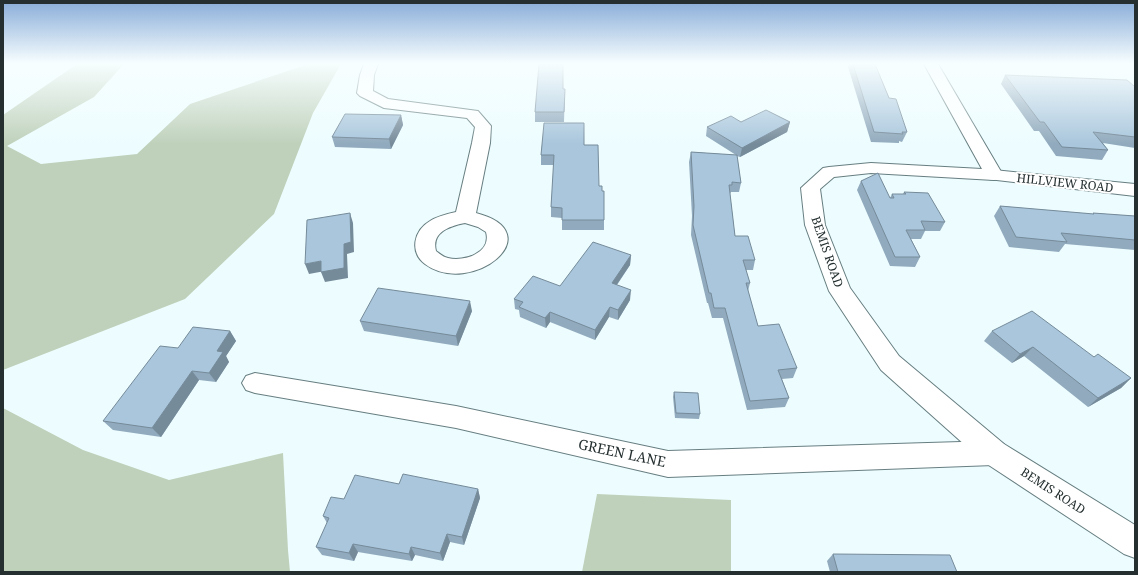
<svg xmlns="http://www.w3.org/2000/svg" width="1138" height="575" font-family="'Noto Serif',serif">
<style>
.green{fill:#bfd1bb}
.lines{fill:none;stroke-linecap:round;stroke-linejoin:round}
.minor-casing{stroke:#677e81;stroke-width:2}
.tertiary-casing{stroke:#677e81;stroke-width:2}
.minor{fill:#fff;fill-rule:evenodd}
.tertiary{fill:#fff;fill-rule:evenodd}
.wall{fill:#91aabd}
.shaded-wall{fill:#768b9a}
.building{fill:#a9c6dc;stroke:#768b9a}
.labels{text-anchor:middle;stroke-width:4;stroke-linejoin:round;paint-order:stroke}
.street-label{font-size:12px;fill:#252f30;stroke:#fff}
.near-street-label{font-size:14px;fill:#252f30;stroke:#fff}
</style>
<rect width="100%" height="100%" fill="#edfdff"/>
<g class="green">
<path d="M77,64H124L94,97L7,146L41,164L137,154L190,104L308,64H341L313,113L274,214L185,299L3,370V115Z"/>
<path d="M3,408L83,450L169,480L283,453L288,550L290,572H3Z"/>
<path d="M597,494L731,500V572H582Z"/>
</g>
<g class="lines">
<g class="minor-casing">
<g id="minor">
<path d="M364,64H378L374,75L373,91L388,99L478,111L491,126L490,143L476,213C553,233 471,298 425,264C409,252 414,230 430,221C438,216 447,214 456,212L472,143L475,127L467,118L384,108L360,96L357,93L360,75ZM465,223L478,227L486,232C492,253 464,262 448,258C443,257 440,254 436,251C431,232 450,226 465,223Z"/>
<path d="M994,170L1135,184V196L988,179L985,175L988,171Z"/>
<path d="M255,373L456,406L668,451L994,441L1004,444L1008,453L1004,462L994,465L668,477L456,428L255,393L246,390L242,383L246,376Z"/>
</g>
</g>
<g class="tertiary-casing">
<path id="tertiary" d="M924,64H938L1003,175L1000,179L994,180L871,173L834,177L820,189L825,225L850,288L899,356L1004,444L1135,525V558L1124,554L984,462L881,370L829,291L805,225L801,188L823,168L829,167L871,163L982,169Z"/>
</g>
<use href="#minor" class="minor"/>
<use href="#tertiary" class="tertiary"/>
</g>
<g class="wall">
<path d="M849,64H875L889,98L907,132L902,142L899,141V143L871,142L848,67Z"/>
<path d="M1005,75L1135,86V148L1103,143L1108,150L1102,160L1056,156L1039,131H1034L1001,84Z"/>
<path d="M563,89H565L564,122H535V112Z"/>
<path d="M401,115L403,125L391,149L335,147L332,137Z"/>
<path d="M741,122H790L787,132L740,157L737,156L741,183L739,192H731L730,194L735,236L755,260L753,270H746L750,283L748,291L758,326L797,368L793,378L782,379L789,398L785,407L747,410L723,318H712L708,303H707L691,235L692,216L689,162L691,152L736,155L706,136L707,127Z"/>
<path d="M584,145L599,186L602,191L604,220V230H562V218L551,217V207L554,165H541V155Z"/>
<path d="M861,181L890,198L892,194H903L904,192L945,222L940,231H925L921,239H911L920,257L915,267L890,266L857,190Z"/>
<path d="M1000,206L1093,214V213L1135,216V250L1065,244L1059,252L1009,247L994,216Z"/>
<path d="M631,255L630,265L617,285L630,300L618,320L609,317L595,340L550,322L546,328L520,317L519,310L515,309L514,299L560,286Z"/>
<path d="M472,311L458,346L364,331L360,321Z"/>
<path d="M230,331L236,341L226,356L229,362L216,382L199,380L161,437L113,430L103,421L178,348Z"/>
<path d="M992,331L1094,357L1131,378L1121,388L1088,407L1024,356L1012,363L984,341Z"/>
<path d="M674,392L700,414L699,419L675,418L673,397Z"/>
<path d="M399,484L478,489L480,498L464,545L450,542L443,561L415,555L412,561L358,552L354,561L322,555L316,547L327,523L323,516L344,499Z"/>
<path d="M833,554L957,572H830L827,561Z"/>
</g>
<g class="shaded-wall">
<path d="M401,115L403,125L391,149L389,139Z"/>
<path d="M790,122L787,132L740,157L742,148Z"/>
<path d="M350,213L353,223L354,252L347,254L348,278L325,282L321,272L344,244Z"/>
<path d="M631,255L630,265L611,293L612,283Z"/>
<path d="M321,261L325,271L309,274L305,264Z"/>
<path d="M631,290L630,300L618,320V310Z"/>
<path d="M470,301L472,311L458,346L456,336Z"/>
<path d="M610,307L609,317L595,340V330Z"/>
<path d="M550,312V322L546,328L545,318Z"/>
<path d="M230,331L236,341L226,356L229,362L216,382L209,373L217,351Z"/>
<path d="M1033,347L1024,356L1012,363L1020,354Z"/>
<path d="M192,371L199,380L161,437L152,428Z"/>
<path d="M1131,378L1121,388L1088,407L1098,398Z"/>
<path d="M478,489L480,498L464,545L462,537Z"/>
<path d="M447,534L450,542L443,561L440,553Z"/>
<path d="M353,544L358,552L354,561L349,553Z"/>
<path d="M411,547L415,555L412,561L409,554Z"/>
</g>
<g class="building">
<path d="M539,64H563V89H565L564,112H535Z"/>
<path d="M853,64H875L889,98L896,99L907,132H902L903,134L874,132Z"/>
<path d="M1005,75L1127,80L1134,86H1135V137L1093,132L1108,150L1062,147L1044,122H1040Z"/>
<path d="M766,110L790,122L742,148L707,127L731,116L741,122Z"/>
<path d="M345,114L401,115L389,139L332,137Z"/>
<path d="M544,123H584V145H598L599,186H602V191H604V220H562V208L551,207L554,155H541Z"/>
<path d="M691,152L737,155L741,183L732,182V185H729L735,236H748L755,260H743L750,283H746L758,326L779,324L797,368L778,370L789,398L750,401L725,308H714L711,293H709L693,225L694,206Z"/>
<path d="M878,173L890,198H894L892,194H906L904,192L928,193L945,222L921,221L925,230H906L920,257H895L861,181Z"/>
<path d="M1000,206L1094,214L1093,213L1135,216V240L1061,233L1067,242L1016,237Z"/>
<path d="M350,213L351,242L344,244V268L321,272V261L305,264L307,220Z"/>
<path d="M593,242L631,255L612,283L631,290L618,310L610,307L595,330L550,312L545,318L519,307L523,302L514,299L533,276L560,286Z"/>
<path d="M378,288L470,301L456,336L360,321Z"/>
<path d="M1032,311L1094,357L1098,354L1131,378L1098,398L1033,347L1020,354L992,331Z"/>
<path d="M193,327L230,331L217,351L223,352L209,373L192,371L152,428L103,421L160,346L178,348Z"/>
<path d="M674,392L698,393L700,414L676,413Z"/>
<path d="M403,474L478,489L462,537L447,534L440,553L411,547L409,554L353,544L349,553L316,547L329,518L323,516L331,497L344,499L355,475L399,484Z"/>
<path d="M833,554L950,555L957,572H838Z"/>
</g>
<linearGradient id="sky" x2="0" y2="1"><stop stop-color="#88acd8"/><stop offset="0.44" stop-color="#f7feff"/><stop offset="1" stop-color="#f7feff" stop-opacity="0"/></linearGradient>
<rect width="1138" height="144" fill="url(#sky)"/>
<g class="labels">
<g class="street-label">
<text transform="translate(1065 183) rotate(6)" y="4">HILLVIEW ROAD</text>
<text transform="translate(827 252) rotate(71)" y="4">BEMIS ROAD</text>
<text transform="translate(1053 491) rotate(33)" y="4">BEMIS ROAD</text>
</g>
<g class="near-street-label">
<text transform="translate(622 453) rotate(12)" y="5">GREEN LANE</text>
</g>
</g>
<rect width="1138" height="575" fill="none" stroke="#252f30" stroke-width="8"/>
</svg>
